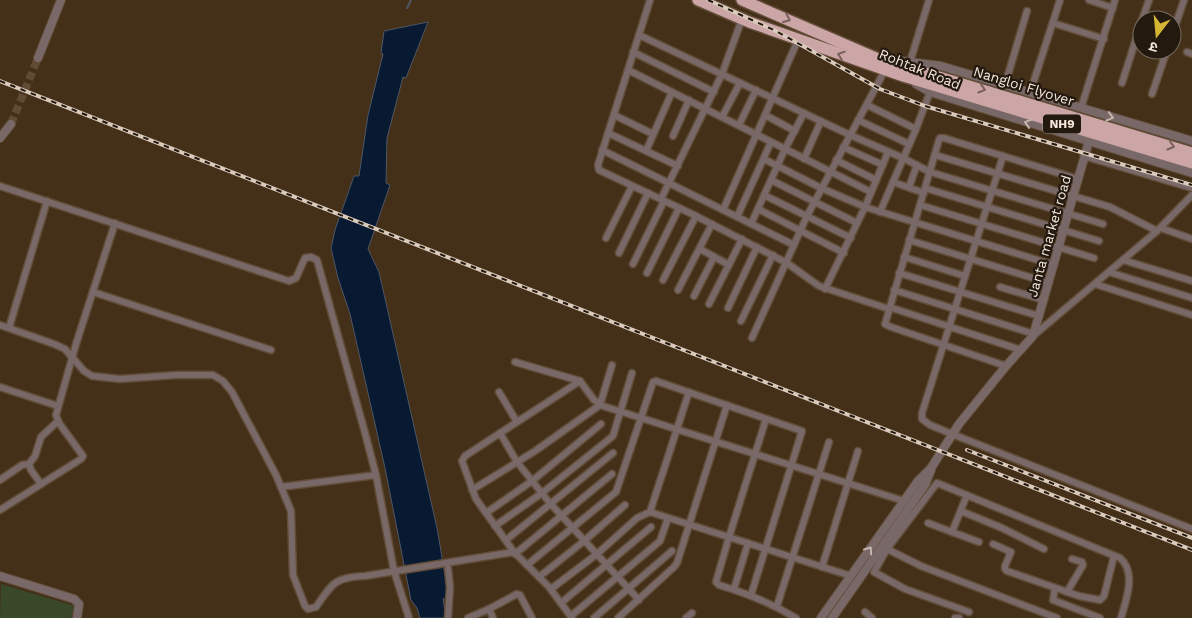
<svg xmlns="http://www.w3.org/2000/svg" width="1192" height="618" font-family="'Work Sans','Noto Sans Devanagari',sans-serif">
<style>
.green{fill:#394828}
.water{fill:#081932;stroke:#4f5764}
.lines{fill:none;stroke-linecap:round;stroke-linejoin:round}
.stream{stroke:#4f5764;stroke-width:2}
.tertiary-tunnel{stroke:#5f4b35;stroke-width:8;stroke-dasharray:8 4;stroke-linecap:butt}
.minor-casing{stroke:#604c37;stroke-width:9}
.tertiary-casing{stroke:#604c37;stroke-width:10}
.trunk-casing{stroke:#604c37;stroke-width:14}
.minor{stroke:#796868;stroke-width:6}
.tertiary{stroke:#796868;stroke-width:8}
.trunk{stroke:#cca6a6;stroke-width:11}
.rail-casing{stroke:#d9cabb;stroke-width:4}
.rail{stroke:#23190f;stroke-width:2;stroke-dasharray:5.5;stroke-linecap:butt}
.oneway{stroke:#78605a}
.oneway2{stroke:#c3b4ac}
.labels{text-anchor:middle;stroke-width:4.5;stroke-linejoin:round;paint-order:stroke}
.shield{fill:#23190f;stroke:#b6a99d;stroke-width:1}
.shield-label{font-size:12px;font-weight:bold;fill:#f5e7da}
.street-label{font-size:14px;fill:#f5e7da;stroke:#23190f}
</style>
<rect width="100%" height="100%" fill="#442f18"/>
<path class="green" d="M1,584L75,606L71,618H0Z"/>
<path class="water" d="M428,22L406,78L403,77L387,138L386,183L390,185L368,249L379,272L437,528L449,598L443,599L446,618H420L417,608L411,600L385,468L350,314L338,278L331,248L335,230L354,176H359L368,115L383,54L381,53L384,31Z"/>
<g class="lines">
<path class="stream" d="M407,8L411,0"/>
<path class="tertiary-tunnel" d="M11,124L38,58"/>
<g class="minor-casing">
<g id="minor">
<path d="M650,0L598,165L599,170L692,214L787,263L819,286L889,309"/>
<path d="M1089,0L1113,8"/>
<path d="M1142,20L1149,0"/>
<path d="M1053,23L1104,39"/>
<path d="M639,35L850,135L903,158L930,172L1103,224"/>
<path d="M1172,35L1184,0"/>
<path d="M633,52L714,92"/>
<path d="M1187,52L1192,54"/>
<path d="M910,62L929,0"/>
<path d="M628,70L871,192"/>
<path d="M1122,83L1142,20"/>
<path d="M1005,85L1027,11"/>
<path d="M1030,93L1060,0"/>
<path d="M1152,94L1167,50"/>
<path d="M867,105L916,129"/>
<path d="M1081,108L1115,0"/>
<path d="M614,115L653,134"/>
<path d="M765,115L795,131"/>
<path d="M722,117L740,83"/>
<path d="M858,120L909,144"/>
<path d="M739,125L756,90"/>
<path d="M608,133L678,166"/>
<path d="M673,136L689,100"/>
<path d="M843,147L883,165"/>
<path d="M602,150L794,245"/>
<path d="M646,151L672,92"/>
<path d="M935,155L1110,207L1157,231"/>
<path d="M1003,156L922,413V419L930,425L952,434L1192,529"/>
<path d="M1084,156L1192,188"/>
<path d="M764,159L821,188L865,207L1054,265"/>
<path d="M804,159L821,121"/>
<path d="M836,160L876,180"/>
<path d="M771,180L857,223"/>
<path d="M893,182L924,193"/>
<path d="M0,186L289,281L296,278L305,258L311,257L317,260L365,433L376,475L394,571L409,618"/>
<path d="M909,187L917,165"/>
<path d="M925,188L1099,241"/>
<path d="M764,195L851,238"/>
<path d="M661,199L722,74L742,19"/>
<path d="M920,205L1094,258"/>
<path d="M758,209L844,253"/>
<path d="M723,210L798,40"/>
<path d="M880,212L916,129L930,92"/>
<path d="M737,217L771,142"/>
<path d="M751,224L785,149L804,113"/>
<path d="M1161,228L1192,239"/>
<path d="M606,238L632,186"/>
<path d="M909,240L1049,283"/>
<path d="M700,249L729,265"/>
<path d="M619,253L648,193"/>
<path d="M904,257L965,276"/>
<path d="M1123,260L1192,281"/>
<path d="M633,264L664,201"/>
<path d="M1109,272L1192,298"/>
<path d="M647,273L679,208"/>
<path d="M899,273L1039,316"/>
<path d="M663,280L696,216"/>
<path d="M1095,284L1192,315"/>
<path d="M1000,287L1044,300"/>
<path d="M825,289L865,207L888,152"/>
<path d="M678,290L712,224"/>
<path d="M894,290L1034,334"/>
<path d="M93,292L271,350"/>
<path d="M694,296L714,257"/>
<path d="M709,304L742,239"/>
<path d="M889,307L1021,350"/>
<path d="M728,308L757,247"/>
<path d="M741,321L773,255"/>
<path d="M0,325L54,344L65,349L84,371L92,376L120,379L176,375H213L223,381L232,392L276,475L291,511L293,575L305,606L308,609L316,607C332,584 334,577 365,576L514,552"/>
<path d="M9,328L47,201"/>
<path d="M1033,336L1157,231L1192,195"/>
<path d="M752,338L807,216L885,70"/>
<path d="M515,362L580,381L594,400L603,406L904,501"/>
<path d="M1006,366L891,327L885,324L939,140L940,138H944L1078,179"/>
<path d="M0,387L58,406"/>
<path d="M499,392L517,422"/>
<path d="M689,392L650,512L851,576"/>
<path d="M766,419L729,537L716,582L719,585C746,593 771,603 796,618"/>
<path d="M500,433L517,462L549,502L639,600"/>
<path d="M0,480L22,465L29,464"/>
<path d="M41,484L31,470L29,464L35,456L41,437L58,421"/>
<path d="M281,487L376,475"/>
<path d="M472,490L535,451L600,405L612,365"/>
<path d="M967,495L952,532L979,542"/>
<path d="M0,510L81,459L83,456L59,423L56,415L76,344L115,223"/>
<path d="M961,511L1002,528L1044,549"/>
<path d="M486,513L532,481L601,424"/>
<path d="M928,523L952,532"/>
<path d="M495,526L542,493L613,436L632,373"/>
<path d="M506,540L613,453"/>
<path d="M993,544L1011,552L1005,566V569L1007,571L1079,596L1100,600L1104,596L1114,556"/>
<path d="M887,549L921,566L1057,618"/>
<path d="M515,554L612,474"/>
<path d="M527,565L616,492L653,382L656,381L802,431L751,595"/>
<path d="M822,567L858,451"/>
<path d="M448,568L450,587L448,618"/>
<path d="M539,577L584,541L625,505"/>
<path d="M1055,588L1053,600L1100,618"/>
<path d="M551,589L597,554L637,518L650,512"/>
<path d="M734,589L748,543"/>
<path d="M1067,592L1083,565L1082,562L1072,559"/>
<path d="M561,603L651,527"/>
<path d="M777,606L829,442"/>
<path d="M489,609L517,594L520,595L532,618"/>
<path d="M865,612L872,618"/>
<path d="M969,612L905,589L874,572L887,549L937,483L1120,558C1137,572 1126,600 1121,618"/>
<path d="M571,616L660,541L668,518"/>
<path d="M468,618L489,609L493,618"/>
<path d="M572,618L549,587L514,552L476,499L462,461L465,456L580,381"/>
<path d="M594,618L672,551"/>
<path d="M618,618L674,567L677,563L727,405"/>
<path d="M686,618L692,613"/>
<path d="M955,618H959"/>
</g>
</g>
<g class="tertiary-casing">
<g id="tertiary">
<path d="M38,58L61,0"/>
<path d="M901,61L941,66L1192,141"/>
<path d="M916,84L930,92L1192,173"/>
<path d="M0,138L11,124"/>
<path d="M0,576L74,599L79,604L77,618"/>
<path d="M821,618L918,481L931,468L959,424L1006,366L1033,336L1089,141"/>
<path d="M832,618L925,485L931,470"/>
</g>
</g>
<g class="trunk-casing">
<g id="trunk">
<path d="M698,0L749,22L903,76L1192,163"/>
<path d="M742,0L876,58L1192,153"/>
</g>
</g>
<use href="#minor" class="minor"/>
<use href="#tertiary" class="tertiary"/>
<use href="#trunk" class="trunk"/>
<g class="rail-casing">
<g id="rail">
<path d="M708,0L776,31L880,89L925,106L1192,185"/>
<path d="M0,81L1192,550"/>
<path d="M967,450L1192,538"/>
</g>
</g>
<use href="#rail" class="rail"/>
</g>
<defs><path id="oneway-chevron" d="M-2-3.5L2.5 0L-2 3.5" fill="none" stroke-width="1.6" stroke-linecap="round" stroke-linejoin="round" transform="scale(1.25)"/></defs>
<g class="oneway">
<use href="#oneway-chevron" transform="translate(787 19) rotate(23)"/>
<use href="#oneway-chevron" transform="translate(841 55) rotate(-161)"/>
<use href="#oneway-chevron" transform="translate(982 89) rotate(17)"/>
<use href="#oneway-chevron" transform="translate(1171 146) rotate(17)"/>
</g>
<g class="oneway2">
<use href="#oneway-chevron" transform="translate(1110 117) rotate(17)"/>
<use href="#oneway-chevron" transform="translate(1028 123) rotate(-163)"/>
<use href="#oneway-chevron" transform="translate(869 550) rotate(-55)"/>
</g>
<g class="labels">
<rect class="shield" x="1043" y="114.5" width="38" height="19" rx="4"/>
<g class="shield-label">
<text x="1062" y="128">NH9</text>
</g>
<g class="street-label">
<text transform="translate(920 69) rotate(22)" y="5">Rohtak Road</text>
<text transform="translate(1024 86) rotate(17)" y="5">Nangloi Flyover</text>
<text transform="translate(1049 236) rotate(-74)" y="5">Janta market road</text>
</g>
</g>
<g transform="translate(1157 35) rotate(196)"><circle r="24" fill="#23190f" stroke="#776b60"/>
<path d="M0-4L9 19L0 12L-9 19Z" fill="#d5b534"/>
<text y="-8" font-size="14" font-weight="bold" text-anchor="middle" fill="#f5e7da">उ</text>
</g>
</svg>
